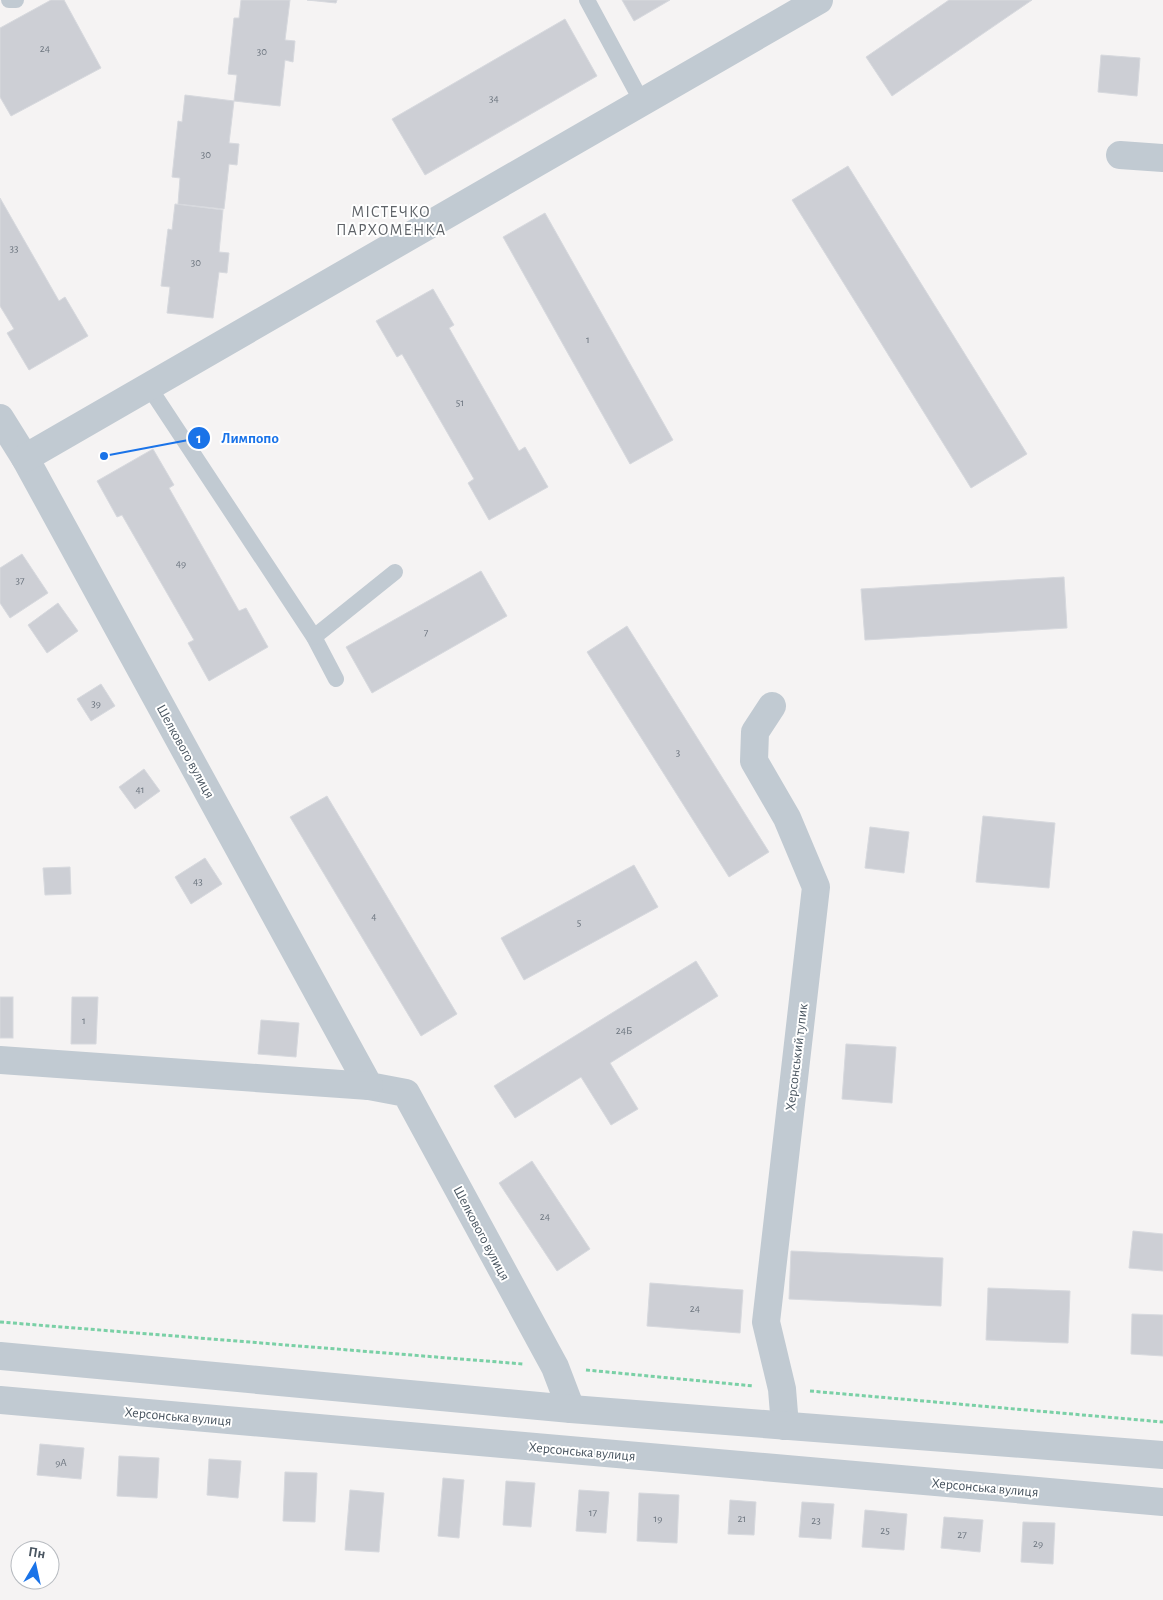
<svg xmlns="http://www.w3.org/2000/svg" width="1163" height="1600" font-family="'Alegreya Sans',sans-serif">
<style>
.building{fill:#cdcfd5;stroke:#d7d9de}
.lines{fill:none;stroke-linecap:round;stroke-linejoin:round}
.path{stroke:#7ad0a6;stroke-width:3;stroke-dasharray:4 2.5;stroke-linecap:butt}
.service{stroke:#c1cad2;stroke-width:16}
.minor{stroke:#c1cad2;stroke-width:28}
.tertiary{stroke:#c1cad2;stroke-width:28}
.labels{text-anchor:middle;stroke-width:4;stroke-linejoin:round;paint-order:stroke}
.number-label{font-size:11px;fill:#6b747e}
.street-label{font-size:14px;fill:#4a5661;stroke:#fff}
.quarter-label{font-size:16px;letter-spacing:1px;fill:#5f6368;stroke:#fff}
.leader{fill:none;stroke:#1a73e8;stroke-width:2}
.callout-dot{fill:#1a73e8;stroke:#fff;stroke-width:2}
.mark-label{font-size:15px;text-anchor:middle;font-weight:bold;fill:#fff}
.callout-label{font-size:15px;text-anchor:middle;font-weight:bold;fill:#1a73e8;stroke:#fff;stroke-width:4;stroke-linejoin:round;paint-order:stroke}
</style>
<rect width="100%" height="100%" fill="#f5f3f3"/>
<g class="building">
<path d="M51,0H64L101,68L11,116L0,97V28Z"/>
<path d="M241,0H290L285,40L295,41L293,62L285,60L280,106L234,101L237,75L228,74L234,18H239Z"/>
<path d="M307,0H337L336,3Z"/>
<path d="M622,0H670L634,21Z"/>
<path d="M949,0H1032L892,96L866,57Z"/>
<path d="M565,19L597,76L425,175L392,119Z"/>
<path d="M1101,55L1140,58L1137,96L1098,92Z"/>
<path d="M185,95L234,101L229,143L239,144L237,165L229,164L224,209L178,204L180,178L172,177L178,121L182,122Z"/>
<path d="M848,166L1027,454L971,488L792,200Z"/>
<path d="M0,198L59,301L65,297L88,336L29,370L7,333L14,329L0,306Z"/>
<path d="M175,204L223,210L219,252L229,253L227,273L219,272L213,318L167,313L170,287L161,286L168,229L172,230Z"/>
<path d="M545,213L673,440L630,464L503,237Z"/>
<path d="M433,289L454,325L449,328L519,451L525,447L548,487L489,520L468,483L474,479L402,354L397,357L376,321Z"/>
<path d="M153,449L174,485L169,488L239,611L246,608L268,647L209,681L188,643L194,640L122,515L117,517L97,481Z"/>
<path d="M22,554L48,593L10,618L0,603V568Z"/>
<path d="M481,571L507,616L372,693L346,647Z"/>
<path d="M1064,577L1067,628L865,640L861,589Z"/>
<path d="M58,603L78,631L47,653L28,625Z"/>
<path d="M627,626L769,852L729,877L587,652Z"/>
<path d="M101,684L115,706L91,721L77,699Z"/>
<path d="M144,769L160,791L135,809L119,787Z"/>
<path d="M327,796L457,1014L421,1036L290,817Z"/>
<path d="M983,816L1055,823L1049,888L976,882Z"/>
<path d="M870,827L909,832L904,873L865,868Z"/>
<path d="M205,858L222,884L191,904L175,877Z"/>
<path d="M634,865L658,907L524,980L501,938Z"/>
<path d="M70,867L71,894L45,895L43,868Z"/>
<path d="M696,961L718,996L610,1063L638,1109L611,1125L581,1077L515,1118L494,1086Z"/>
<rect x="0" y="997" width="13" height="41"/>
<path d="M72,997H98L96,1044H71Z"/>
<path d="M261,1020L299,1023L296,1057L258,1054Z"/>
<path d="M846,1044L896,1047L892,1103L842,1099Z"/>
<path d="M532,1161L590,1249L557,1271L499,1183Z"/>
<path d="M1133,1231L1163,1234V1271L1129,1268Z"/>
<path d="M791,1251L943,1258L941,1306L789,1299Z"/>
<path d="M650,1283L743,1290L740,1333L647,1326Z"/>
<path d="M988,1288L1070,1291L1068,1343L986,1340Z"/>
<path d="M1132,1314L1163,1315V1356L1131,1354Z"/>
<path d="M40,1444L84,1448L81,1479L37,1475Z"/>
<path d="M119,1456L159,1458L157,1498L117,1496Z"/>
<path d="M209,1459L241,1461L238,1498L207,1495Z"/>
<path d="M285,1472L317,1473L315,1522L283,1521Z"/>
<path d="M443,1478L464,1480L459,1538L438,1536Z"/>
<path d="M506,1481L535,1483L531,1527L503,1525Z"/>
<path d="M350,1490L384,1493L379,1552L345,1550Z"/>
<path d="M579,1490L609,1492L606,1533L576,1531Z"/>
<path d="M639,1493L679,1495L677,1543L637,1541Z"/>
<path d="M730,1500L756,1502L754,1535L728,1534Z"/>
<path d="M802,1502L834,1504L831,1539L799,1537Z"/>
<path d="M865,1510L907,1514L904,1550L862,1547Z"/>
<path d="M944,1517L983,1520L980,1552L941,1548Z"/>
<path d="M1023,1522L1055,1523L1053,1564L1021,1562Z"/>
</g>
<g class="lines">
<g class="path">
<path d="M0,1322L523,1364"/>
<path d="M586,1370L754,1386"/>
<path d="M810,1391L1163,1422"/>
</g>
<g class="service">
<path d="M9,0H16"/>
<path d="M587,0L642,102"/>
<path d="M149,387L314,637L336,679"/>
<path d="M314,637L395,572"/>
</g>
<g class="minor">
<path d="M1120,155L1163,158"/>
<path d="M0,418L25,458L369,1086L406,1093L555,1367L571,1409"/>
<path d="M25,458L819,0"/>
<path d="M772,706L755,732L754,761L787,818L816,887L766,1322L782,1389L785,1426"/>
<path d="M0,1060L369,1086"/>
</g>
<g class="tertiary">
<path d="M0,1356L571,1409L1163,1455"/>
<path d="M0,1400L1163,1502"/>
</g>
</g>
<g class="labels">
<g class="number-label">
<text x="45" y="52">24</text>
<text x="262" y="55">30</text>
<text x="494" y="102">34</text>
<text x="206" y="158">30</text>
<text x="14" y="252">33</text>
<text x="196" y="266">30</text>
<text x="588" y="343">1</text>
<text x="460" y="406">51</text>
<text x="181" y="567">49</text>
<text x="20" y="584">37</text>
<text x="426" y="636">7</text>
<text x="96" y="707">39</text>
<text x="678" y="756">3</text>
<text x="140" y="793">41</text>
<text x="198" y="885">43</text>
<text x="374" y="920">4</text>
<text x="579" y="926">5</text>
<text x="84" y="1024">1</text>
<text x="624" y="1034">24Б</text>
<text x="545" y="1220">24</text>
<text x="695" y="1312">24</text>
<text x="61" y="1466">9А</text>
<text x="593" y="1516">17</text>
<text x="658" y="1522">19</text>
<text x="742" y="1522">21</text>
<text x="816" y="1524">23</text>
<text x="885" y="1534">25</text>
<text x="962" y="1538">27</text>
<text x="1038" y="1547">29</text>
</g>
<g class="street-label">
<text transform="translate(186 751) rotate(61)" y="5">Шелкового вулиця</text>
<text transform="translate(796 1057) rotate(-83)" y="5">Херсонський тупик</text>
<text transform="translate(482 1233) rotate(62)" y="5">Шелкового вулиця</text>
<text transform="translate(178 1416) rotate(5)" y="5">Херсонська вулиця</text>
<text transform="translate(582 1451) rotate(5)" y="5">Херсонська вулиця</text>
<text transform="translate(985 1487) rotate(5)" y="5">Херсонська вулиця</text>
</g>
<g class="quarter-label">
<text x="391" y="217">МІСТЕЧКО<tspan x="391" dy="18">ПАРХОМЕНКА</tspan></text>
</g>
</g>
<path class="leader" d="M104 456L199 438"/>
<g class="callout-dot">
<circle cx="104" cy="456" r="5"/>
<circle cx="199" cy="438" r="12"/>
</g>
<g class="mark-label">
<text x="199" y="443">1</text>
</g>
<g class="callout-label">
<text x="250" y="443">Лимпопо</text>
</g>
<g transform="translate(35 1565) rotate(9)"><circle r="24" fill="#ffffff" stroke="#b7bbc0"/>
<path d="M0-4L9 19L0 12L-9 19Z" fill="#1a73e8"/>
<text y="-8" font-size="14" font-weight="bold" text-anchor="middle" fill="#4a5661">Пн</text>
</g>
</svg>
